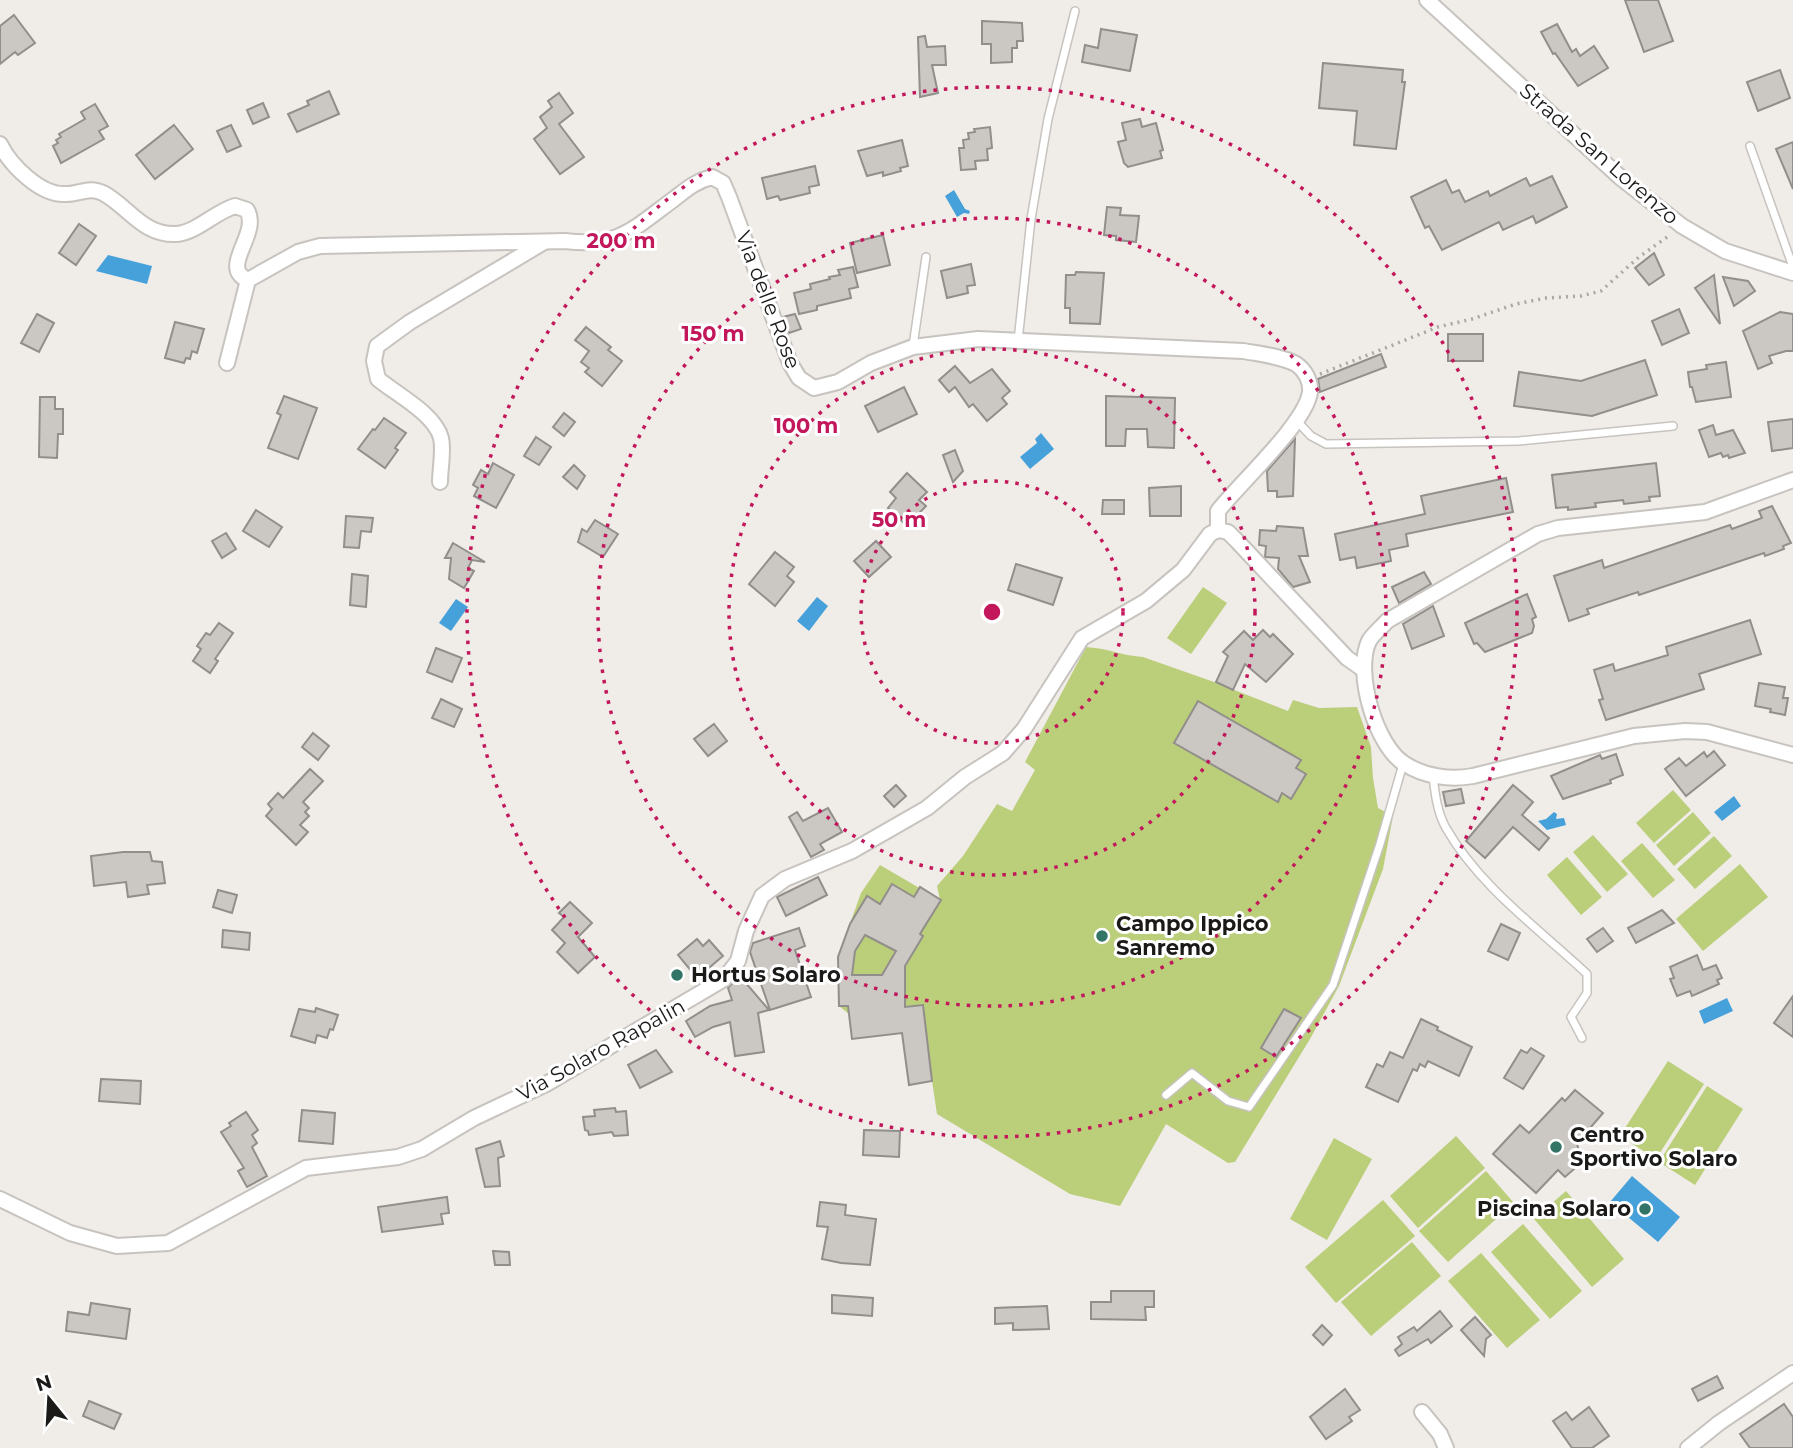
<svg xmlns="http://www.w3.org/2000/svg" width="1793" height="1448" font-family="Montserrat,sans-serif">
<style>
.green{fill:#bbce7a}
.water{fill:#46a1db}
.building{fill:#cbc8c3;stroke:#918e8b;stroke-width:2;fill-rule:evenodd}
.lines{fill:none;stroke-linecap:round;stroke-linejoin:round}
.service-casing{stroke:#c7c3bf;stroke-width:10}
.minor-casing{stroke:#c7c3bf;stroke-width:18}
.path{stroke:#aaa7a4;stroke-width:3.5;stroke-dasharray:2 5;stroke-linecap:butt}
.service{stroke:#fff;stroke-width:7}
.minor{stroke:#fff;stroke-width:14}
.ring{fill:none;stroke:#c2185b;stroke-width:3.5;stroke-dasharray:3.5 7}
.poi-dot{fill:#327567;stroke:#fff;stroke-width:2.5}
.labels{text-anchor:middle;stroke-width:6;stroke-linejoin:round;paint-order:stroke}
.street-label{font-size:21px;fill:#1b1a19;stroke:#fff}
.poi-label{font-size:21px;font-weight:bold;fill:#1b1a19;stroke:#fff;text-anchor:start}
.centre{fill:#c2185b;stroke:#fff;stroke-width:3.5}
.ring-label{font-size:21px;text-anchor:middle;font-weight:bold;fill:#c2185b;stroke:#fff;stroke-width:6;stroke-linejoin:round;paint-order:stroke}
</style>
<rect width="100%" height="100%" fill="#f0ece8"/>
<g class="green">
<path d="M1203,587L1227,603L1191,654L1167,638Z"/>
<path d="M1086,647C1106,648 1124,656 1143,657L1214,682L1288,711L1293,700L1319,708L1357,707L1371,747L1373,778L1378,808L1393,816L1383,869L1339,986L1310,1039L1235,1162L1228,1163L1166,1124L1120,1206L1070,1194L937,1114L932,1081L909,1085L902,1033L852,1039L849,1014L839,1006L838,957L861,893L880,865L940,900L937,886L963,856L997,804L1012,811L1035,770L1025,762Z"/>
<path d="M1673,790L1691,810L1654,843L1636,823Z"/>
<path d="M1693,812L1711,833L1674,866L1656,845Z"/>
<path d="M1593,835L1628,874L1607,892L1573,852Z"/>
<path d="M1714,836L1732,856L1695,889L1677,869Z"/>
<path d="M1642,843L1675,880L1653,898L1621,861Z"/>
<path d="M1567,857L1602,897L1581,915L1547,875Z"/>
<path d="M1740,864L1768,897L1703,951L1676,919Z"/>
<path d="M1668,1061L1704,1084L1656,1159L1620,1136Z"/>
<path d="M1707,1086L1743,1109L1695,1185L1659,1162Z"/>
<path d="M1456,1136L1485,1168L1418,1228L1390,1196Z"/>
<path d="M1334,1138L1372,1159L1327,1240L1290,1219Z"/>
<path d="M1486,1171L1514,1203L1448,1262L1419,1231Z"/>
<path d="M1566,1191L1624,1259L1592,1287L1534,1219Z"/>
<path d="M1383,1200L1415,1236L1336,1303L1305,1267Z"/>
<path d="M1523,1224L1582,1291L1550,1319L1491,1252Z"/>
<path d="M1412,1242L1441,1276L1371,1336L1341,1302Z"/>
<path d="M1481,1253L1540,1320L1507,1348L1448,1281Z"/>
</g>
<g class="water">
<path d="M954,190L965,209L970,211L969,214L964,213L957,217L945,196Z"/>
<path d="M108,255L152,266L147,284L96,271Z"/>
<path d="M1041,433L1054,449L1030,469L1020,457L1037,443L1035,439Z"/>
<path d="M817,597L828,606L809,631L797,621Z"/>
<path d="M456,599L468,607L451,631L439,623Z"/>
<path d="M1734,796L1741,806L1722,821L1714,812Z"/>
<path d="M1554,812L1557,814L1556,819L1564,818L1566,825L1547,830L1538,821L1546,819Z"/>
<path d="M1727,998L1733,1011L1704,1024L1699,1011Z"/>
<path d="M1632,1176L1680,1217L1658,1242L1610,1202Z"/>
</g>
<g class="building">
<path d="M1625,0H1658L1673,41L1644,52Z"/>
<path d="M14,15L35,43L18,55L15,52L0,64V26Z"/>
<path d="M982,21L1022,23L1023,41H1017V48H1012V62L991,63V44H982Z"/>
<path d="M1557,24L1572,52L1576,49L1580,56L1594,46L1608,68L1578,86L1555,53L1553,54L1541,32Z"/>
<path d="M1101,29L1137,35L1130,71L1082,62L1085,45L1098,48Z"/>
<path d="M925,36L927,47L945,46L946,65H932L938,93L920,97L918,37Z"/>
<path d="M1323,63L1403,70L1402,82H1405L1396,149L1354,145L1357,111L1319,108Z"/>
<path d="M1780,70L1790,98L1758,111L1747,82Z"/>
<path d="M329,91L339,114L297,132L288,114L309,105L307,101Z"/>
<path d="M559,93L573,113L559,124L584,157L560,174L534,139L547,128L540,117L552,107L548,101Z"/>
<path d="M263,103L269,117L253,124L247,110Z"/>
<path d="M95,104L108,126L99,131L104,139L61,163L53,146L58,143L56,140L61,137L59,134L85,119L81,112Z"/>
<path d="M1140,119L1142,127L1156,123L1163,150L1160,151L1162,158L1128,167L1124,163L1118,142L1126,140L1122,123Z"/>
<path d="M174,125L193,149L155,179L136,155Z"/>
<path d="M231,125L241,146L227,152L217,131Z"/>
<path d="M990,127L992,148L987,149L988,160L975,161L976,169L961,170L959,148H964L963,140L969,139L968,133L975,132L974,129Z"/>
<path d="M902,140L908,166L900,168L901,171L883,176V172L867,176L858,151Z"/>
<path d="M1793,142V189L1776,149Z"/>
<path d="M815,166L819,185L809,187L810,193L780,200L778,196L767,199L762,178Z"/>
<path d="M1552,176L1567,207L1536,223L1533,216L1503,230L1499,222L1442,250L1429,226L1425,228L1411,197L1446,180L1452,193L1459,190L1465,202L1488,191L1490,196L1526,178L1530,186Z"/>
<path d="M1107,207L1121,208L1120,215L1139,216L1136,242L1116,240V236L1104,235Z"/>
<path d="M79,224L96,236L76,265L59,253Z"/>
<path d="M883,235L890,265L857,273L850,243Z"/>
<path d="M1654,253L1664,275L1649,285L1635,268Z"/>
<path d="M971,264L975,285L967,286L968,293L947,298L941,271Z"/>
<path d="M853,267L858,287L849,289L851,298L817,306V310L799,314L794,293L811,289L810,284L830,279L829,277L840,275L838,270Z"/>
<path d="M1076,272L1104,273L1100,324L1070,323V308H1065L1066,275H1075Z"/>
<path d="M1714,275L1720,324L1695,288Z"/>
<path d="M1723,277L1748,281L1755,291L1734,306Z"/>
<path d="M1679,309L1689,333L1662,345L1652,321Z"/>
<path d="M1780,312L1793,314V351H1786L1769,356L1772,363L1758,369L1743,331Z"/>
<path d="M37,314L54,323L39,352L21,343Z"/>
<path d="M795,314L801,329L789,333L783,317Z"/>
<path d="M175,322L204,329L197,353L192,351L190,359L186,358L184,363L165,358Z"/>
<path d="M586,327L611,347L608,350L622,361L602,386L585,372L589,368L581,362L589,351L575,340Z"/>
<rect x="1448" y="334" width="35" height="27"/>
<path d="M1381,354L1386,367L1320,392L1318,379Z"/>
<path d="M1645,360L1657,395L1592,416L1514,406L1519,372L1581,381Z"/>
<path d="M1726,362L1731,397L1696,402L1692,387H1690L1688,372L1707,369L1706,365Z"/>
<path d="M955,366L970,383L992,369L1010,391L1002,398L1007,404L987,421L973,404L969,407L955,387L949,392L939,380Z"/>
<path d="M904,387L917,414L878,432L865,406Z"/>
<path d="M284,396L317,408L298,459L268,448L281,415L277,413Z"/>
<path d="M1106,396L1175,398L1174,448L1148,447L1147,429H1126L1125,446H1106Z"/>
<path d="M40,397H55V409H63V434H58L57,458L39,457Z"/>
<path d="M564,413L575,422L564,436L553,427Z"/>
<path d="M384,418L406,433L395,448L398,450L385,468L358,449L373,429L375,430Z"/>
<path d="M1793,419V448L1772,451L1768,422Z"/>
<path d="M1713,425L1716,435L1733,430L1745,453L1729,458L1728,455L1723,457L1721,453L1709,457L1699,430Z"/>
<path d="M536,437L551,447L539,465L524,456Z"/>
<path d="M1295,439L1293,496L1277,497V491H1268L1267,471Z"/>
<path d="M955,450L963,471L953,482L943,455Z"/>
<path d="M493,463L514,475L496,508L474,496L478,488L473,485L481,470L488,474Z"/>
<path d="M1656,463L1660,496L1649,497L1650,501L1624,504L1623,500L1595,503L1596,507L1568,510V507L1556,508L1552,475Z"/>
<path d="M574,465L585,476L577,489L563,477Z"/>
<path d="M907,473L927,492L919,500L926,506L907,526L888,508L896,498L890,492Z"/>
<path d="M1506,478L1513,512L1406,534L1408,546L1389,550L1391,561L1357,568L1355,557L1340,560L1335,534L1425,514L1421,496Z"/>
<path d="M1181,486V516H1150L1149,488Z"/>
<path d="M1103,500H1124V514H1102Z"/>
<path d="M1772,506L1791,543L1783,546L1784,549L1765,556L1764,553L1639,595L1638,592L1587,609L1589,614L1569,621L1554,576L1602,560L1604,568L1730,525L1732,529L1762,518L1759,511Z"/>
<path d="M256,510L282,527L269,547L243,531Z"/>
<path d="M346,516L373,518L371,532L361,531L359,548L344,547Z"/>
<path d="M595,520L618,534L603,557L578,542L582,529L587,532Z"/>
<path d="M1277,526L1303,528L1308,556H1299L1310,582L1293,587L1278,569L1279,558L1265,557L1266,546L1259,545L1260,530L1276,531Z"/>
<path d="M226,533L236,549L222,558L212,541Z"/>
<path d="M876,541L891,557L869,577L854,561Z"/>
<path d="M453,543L485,562L472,560L468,568L474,571L464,588L449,579L451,558H445Z"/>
<path d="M775,552L794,567L787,576L794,582L775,606L749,584Z"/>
<path d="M1016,564L1062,578L1053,605L1008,590Z"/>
<path d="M1424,572L1431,584L1399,603L1392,587Z"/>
<path d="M352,574L368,576L366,607L350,605Z"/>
<path d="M1527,594L1536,617L1532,619L1534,626L1532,633L1485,652L1477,643L1474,644L1465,623Z"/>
<path d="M1433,606L1444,636L1412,649L1403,624Z"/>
<path d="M1750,620L1761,654L1699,674L1704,689L1606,720L1599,700L1603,699L1594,670L1613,664L1615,671L1668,655L1666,647Z"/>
<path d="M219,623L233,633L215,659L218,661L210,673L193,661L201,649L197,646L206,633L210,635Z"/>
<path d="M1263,630L1270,637L1273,634L1293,654L1266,682L1245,664L1233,690L1216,682L1228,656L1223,652L1244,631L1253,640Z"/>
<path d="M436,648L462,658L452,682L427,672Z"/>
<path d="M1759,683L1785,687L1783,698H1788L1785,715L1770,712L1771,709L1755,706Z"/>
<path d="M441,699L462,709L454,727L432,718Z"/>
<path d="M1198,701L1301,760L1296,768L1306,774L1291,799L1282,793L1278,802L1174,743Z"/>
<path d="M714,724L727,741L708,756L694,739Z"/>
<path d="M313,733L329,746L318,760L302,747Z"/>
<path d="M1714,751L1725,765L1686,796L1665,769L1679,758L1686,766L1704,752L1707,757Z"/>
<path d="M1616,754L1623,775L1610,780L1611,783L1563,799L1551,776L1600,755L1602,759Z"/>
<path d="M310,769L323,781L303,802L309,808L305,812L309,816L300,825L308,832L296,845L266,816L272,809L268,804L278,793L283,798Z"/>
<path d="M896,785L906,796L894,807L884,796Z"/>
<path d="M1513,785L1533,802L1522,815L1549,838L1539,850L1513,827L1485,858L1466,841Z"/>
<path d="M1461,789L1464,803L1446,806L1443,792Z"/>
<path d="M828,808L842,832L820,844L824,850L811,857L789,817L797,812L803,821Z"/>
<path d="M123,852H150L152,861L162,862L165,883L147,885L149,894L128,897L126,882L94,886L91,856Z"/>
<path d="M818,877L827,895L786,916L777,897Z"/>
<path d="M892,884L914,897L920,887L941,900L920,934L923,936L905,966V1007L923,1005L932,1081L909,1085L902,1033L852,1039L848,1006H839L838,957L850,924L867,896L880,904ZM865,935L896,951L882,975H852L855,951Z"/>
<path d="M218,890L237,895L232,913L213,907Z"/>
<path d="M570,902L592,923L578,937L595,957L578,973L557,952L565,943L552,930L564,917L559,913Z"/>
<path d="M1662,910L1674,923L1636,943L1628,928Z"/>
<path d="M1501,924L1520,933L1508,960L1488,951Z"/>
<path d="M799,928L805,946L795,950L811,997L770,1010L750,952L753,943Z"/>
<path d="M1603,928L1613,941L1597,952L1587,939Z"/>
<path d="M223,930L250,933L249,950L222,947Z"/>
<path d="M697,939L703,946L709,940L723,956L697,978L678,955Z"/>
<path d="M1697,955L1703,970L1716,965L1722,978L1717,980L1719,984L1692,996L1690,991L1677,996L1670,979L1674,978L1670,967Z"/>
<path d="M739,975L769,1010L758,1013L764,1052L735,1056L730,1022L713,1027L695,1037L686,1021L710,1006L732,1000L728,988Z"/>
<path d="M1793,996V1037L1774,1023Z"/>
<path d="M316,1008L338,1015L333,1030L330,1029L327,1038L317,1035L315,1043L291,1036L299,1009L315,1012Z"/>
<path d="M1284,1009L1301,1018L1276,1057L1261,1048Z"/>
<path d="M1421,1019L1438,1027L1437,1030L1472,1047L1459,1076L1428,1061L1425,1067L1420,1064L1417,1071L1413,1069L1398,1102L1366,1087L1377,1064L1383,1067L1390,1052L1403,1058Z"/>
<path d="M1531,1048L1544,1056L1523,1089L1504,1078L1521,1050L1527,1053Z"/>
<path d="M656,1050L672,1072L640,1088L628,1065Z"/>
<path d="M101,1079L141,1081L140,1104L99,1101Z"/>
<path d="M1575,1090L1603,1113L1577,1143L1581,1163L1565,1177L1558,1170L1536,1193L1493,1154L1520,1125L1529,1133L1562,1098L1565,1101Z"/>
<path d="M615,1108L616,1112L626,1111L628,1135L614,1136L612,1132L589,1135L588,1131L585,1130L583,1117L595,1116L594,1110Z"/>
<path d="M302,1110L335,1113L333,1144L299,1141Z"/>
<path d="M246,1112L258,1130L252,1135L257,1143L252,1147L267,1176L247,1187L238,1171L244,1168L221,1132L231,1126L229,1123Z"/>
<path d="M864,1130L900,1131L899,1157L863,1155Z"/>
<path d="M500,1141L504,1156L498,1158L500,1186L485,1187L476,1149Z"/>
<path d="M447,1197L449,1213L441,1214L443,1224L382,1232L378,1207Z"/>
<path d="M820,1202L846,1205L845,1215L876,1219L870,1265L841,1263L822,1259L828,1227L817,1226Z"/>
<path d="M493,1251L509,1252L510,1265H495Z"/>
<path d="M1111,1291H1154V1307H1145L1146,1320L1091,1319V1302H1111Z"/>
<path d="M832,1295L873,1298L872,1316L832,1313Z"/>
<path d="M91,1303L130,1309L126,1339L66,1331L68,1312L89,1315Z"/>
<path d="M1047,1306L1049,1329L1013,1330V1323L995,1324V1308Z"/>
<path d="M1440,1311L1452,1326L1431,1343L1428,1339L1399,1356L1395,1350L1402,1344L1398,1337L1414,1327L1417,1331Z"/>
<path d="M1475,1317L1491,1335L1486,1339L1484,1356L1461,1330Z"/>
<path d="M1322,1325L1332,1335L1323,1345L1313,1335Z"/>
<path d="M1717,1376L1723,1388L1698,1401L1692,1389Z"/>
<path d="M1345,1389L1360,1410L1349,1417L1352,1421L1326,1439L1310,1417Z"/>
<path d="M89,1401L121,1414L114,1429L83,1416Z"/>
<path d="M1784,1404L1793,1417V1448H1750L1740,1434Z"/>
<path d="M1589,1407L1609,1436L1592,1448H1572L1553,1421L1566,1412L1572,1420Z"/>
</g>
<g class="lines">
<g class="service-casing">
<g id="service">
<path d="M1750,146L1793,267"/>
<path d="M1018,341L1031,219L1048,119L1075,11"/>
<path d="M913,346L926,257"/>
<path d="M1296,420L1311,436L1326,444L1519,441L1673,426"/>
<path d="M1433,776C1435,793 1437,812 1446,828C1479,886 1539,929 1587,974V993L1571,1017L1582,1038"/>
<path d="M1166,1095L1192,1073L1228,1101L1249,1107L1333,985L1380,844L1403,764"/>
</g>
</g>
<g class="minor-casing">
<g id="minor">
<path d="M1427,0L1621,178L1682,226L1725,251L1793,273"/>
<path d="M0,144C10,165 41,196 66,194C80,194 89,186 103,193C129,207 143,236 177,234C197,232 215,212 235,206L247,210C261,234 218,268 248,280L298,252L320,246L565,241C618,248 633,229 674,199C687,189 696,181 712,177L723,183L729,197L790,363L799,378L814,388L838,382L871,363L913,347L978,339L1243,351C1260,354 1281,356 1296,364C1305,370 1311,381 1310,392C1306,423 1239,484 1218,511V530"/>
<path d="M227,363L248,280"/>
<path d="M1793,480L1705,512L1558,528L1538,534L1387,621C1382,627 1373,634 1369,641C1354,672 1376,747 1405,764C1425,777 1451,780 1473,776L1634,736L1685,731L1707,732L1793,755"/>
<path d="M440,482C440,468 444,451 441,438C435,414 396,394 378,379L374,361L377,346L410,322L544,242"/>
<path d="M0,1199L70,1233L117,1246L168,1243L306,1168L398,1157L422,1149L474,1118L548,1083L724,979L738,961L746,931L762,896L785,879L852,851L927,808L965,777L1003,753L1024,729L1082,638L1146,601L1183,570L1210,534L1218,530L1228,532L1237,541L1347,658L1364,670"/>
<path d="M1422,1412L1440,1434L1446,1448"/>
<path d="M1688,1448L1719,1423L1793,1373"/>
</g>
</g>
<path class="path" d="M1320,374L1438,327L1472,319L1516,304L1546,298L1581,296L1601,291L1639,257L1670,235"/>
<use href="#service" class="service"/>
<use href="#minor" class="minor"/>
</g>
<g class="ring">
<circle cx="992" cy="612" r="131"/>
<circle cx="992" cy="612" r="263"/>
<circle cx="992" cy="612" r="394"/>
<circle cx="992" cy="612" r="525"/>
</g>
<g class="poi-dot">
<circle cx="1102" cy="936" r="7"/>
<circle cx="677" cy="975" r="7"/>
<circle cx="1556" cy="1147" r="7"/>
<circle cx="1645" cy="1209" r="7"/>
</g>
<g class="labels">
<g class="street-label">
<text transform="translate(1599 154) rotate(41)" y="7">Strada San Lorenzo</text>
<text transform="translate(768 300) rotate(69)" y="7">Via delle Rose</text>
<text transform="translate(601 1050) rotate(-29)" y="7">Via Solaro Rapalin</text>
</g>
<g class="poi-label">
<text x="1116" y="931">Campo Ippico<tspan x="1116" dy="24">Sanremo</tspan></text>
<text x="691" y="982">Hortus Solaro</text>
<text x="1570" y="1142">Centro<tspan x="1570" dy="24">Sportivo Solaro</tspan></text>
<text x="1631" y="1216" text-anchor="end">Piscina Solaro</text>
</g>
</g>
<circle cx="992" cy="612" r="10" class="centre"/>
<g class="ring-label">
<text x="621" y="248">200 m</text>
<text x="713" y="341">150 m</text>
<text x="806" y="433">100 m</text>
<text x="899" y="527">50 m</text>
</g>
<g transform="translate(49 1399) rotate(342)" stroke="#ffffff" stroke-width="5" paint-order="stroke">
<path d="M0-5L12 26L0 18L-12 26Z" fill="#1b1a19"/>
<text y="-10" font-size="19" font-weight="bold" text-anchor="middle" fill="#1b1a19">N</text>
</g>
</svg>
